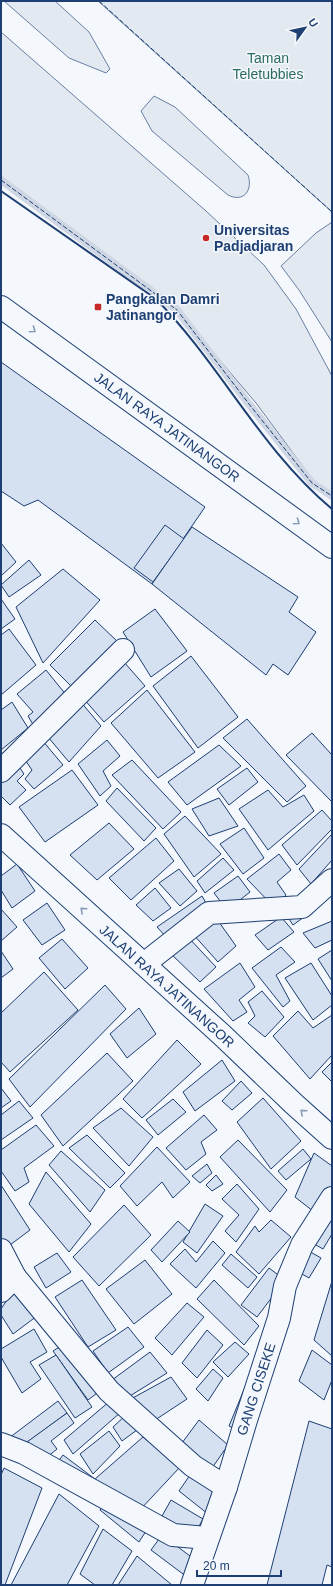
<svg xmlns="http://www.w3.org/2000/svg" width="333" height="1586" font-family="Helvetica,sans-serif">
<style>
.green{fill:#e3e9f0;stroke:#687fa3}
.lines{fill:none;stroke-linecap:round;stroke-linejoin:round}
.stream{stroke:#cfd7e4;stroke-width:8}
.building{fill:#d5e0f0;stroke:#1d3f73}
.minor-casing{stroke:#1d3f73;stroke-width:24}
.highway-casing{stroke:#1d3f73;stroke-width:24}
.minor{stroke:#f4f7fb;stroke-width:22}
.highway{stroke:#f4f7fb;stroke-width:22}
.fence{stroke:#1d3f73;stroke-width:1;stroke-dasharray:5 2;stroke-linecap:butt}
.wall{stroke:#1d3f73;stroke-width:2}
.oneway{stroke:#889bb7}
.poi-dot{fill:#c62828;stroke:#f4f7fb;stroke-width:1.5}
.labels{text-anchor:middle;stroke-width:3;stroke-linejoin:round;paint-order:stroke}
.park-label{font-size:14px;fill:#2c6c60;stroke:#f4f7fb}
.poi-label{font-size:14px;font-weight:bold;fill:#1d3f73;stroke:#f4f7fb;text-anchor:start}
.street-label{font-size:14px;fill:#1d3f73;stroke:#f4f7fb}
</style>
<rect width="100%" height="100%" fill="#f4f7fb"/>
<g class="green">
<path d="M4,1H55L89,32L110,69L106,73L69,58Z"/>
<path d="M98,1H332V212Z"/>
<path d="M1,32L206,211L264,265L296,309L332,376V498L316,484L256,403L177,310L1,180Z"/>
<path d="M154,96L175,107L248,175C253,190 244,203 228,195L152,131L141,111Z"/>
<path d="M332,222V342L299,290L281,266L316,233Z"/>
</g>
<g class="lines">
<path class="stream" d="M1,180L177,310L249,404L312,483L332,496"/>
</g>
<g class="building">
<path d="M1,362L205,507L152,584L38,500L24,506L1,491Z"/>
<path d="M165,525L184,539L153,582L134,568Z"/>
<path d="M192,527L298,597L289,612L316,632L288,675L273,664L266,675L152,584Z"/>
<path d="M1,543L16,562L1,576Z"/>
<path d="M29,560L41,575L9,597L1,585Z"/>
<path d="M63,569L100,600L43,663L16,607Z"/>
<path d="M1,599L15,619L1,629Z"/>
<path d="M155,609L187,651L151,677L123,632Z"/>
<path d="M95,620L120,644L75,690L50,665Z"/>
<path d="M9,629L36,665L1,695V635Z"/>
<path d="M191,656L238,717L198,748L153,686Z"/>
<path d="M124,662L145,686L104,722L83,698Z"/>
<path d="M46,670L67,696L35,728L28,716L33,712L17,694Z"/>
<path d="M147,690L195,752L158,778L111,723Z"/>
<path d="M80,701L101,726L69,762L48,737Z"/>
<path d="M12,702L28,728L1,750V710Z"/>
<path d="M247,719L306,786L287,802L223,738Z"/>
<path d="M312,733L332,755V802L286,755Z"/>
<path d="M42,740L63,765L34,789L25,779L32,770L23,757Z"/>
<path d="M107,740L120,756L103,771L111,786L100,796L78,764Z"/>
<path d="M219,745L241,766L187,805L168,782Z"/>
<path d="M132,760L181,812L163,829L112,775Z"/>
<path d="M18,765L24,774L17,781L26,790L10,805L1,796V780Z"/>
<path d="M247,768L258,782L229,805L217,789Z"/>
<path d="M72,770L98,805L45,842L19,807Z"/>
<path d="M117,788L156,828L144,841L106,801Z"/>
<path d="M268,790L283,807L304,795L314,811L268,850L239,809Z"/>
<path d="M219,798L238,826L209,836L192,809Z"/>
<path d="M322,810L332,821V829L297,865L282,845Z"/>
<path d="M185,816L221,854L194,877L164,834Z"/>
<path d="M109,823L134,849L97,880L70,855Z"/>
<path d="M244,828L264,858L243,874L220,844Z"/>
<path d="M332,834V860L311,884L299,869Z"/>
<path d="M156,838L174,861L131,900L109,878Z"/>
<path d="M279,854L291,870L277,882L286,895L274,907L247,879Z"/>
<path d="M223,858L234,870L205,893L197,881Z"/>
<path d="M17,864L35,891L12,908L1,890V876Z"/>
<path d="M179,869L197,891L180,906L159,883Z"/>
<path d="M238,876L250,892L227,910L214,893Z"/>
<path d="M155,888L171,908L153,921L136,905Z"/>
<path d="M202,896L210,910L169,940L157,927Z"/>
<path d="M318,898L322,904L293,925L289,919Z"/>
<path d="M47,903L65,930L42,945L23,920Z"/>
<path d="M1,909L17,927L1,941Z"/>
<path d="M214,915L236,946L218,962L192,933Z"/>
<path d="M281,917L294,932L268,950L255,935Z"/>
<path d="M332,921V940L315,948L303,933Z"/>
<path d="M187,936L216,967L200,982L168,951Z"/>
<path d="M62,939L88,968L65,989L39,958Z"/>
<path d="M281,947L295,962L276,975L290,1001L283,1007L252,968Z"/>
<path d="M332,950V981L318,959Z"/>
<path d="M1,951L13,969L1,978Z"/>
<path d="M240,963L255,987L239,1000L247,1012L233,1021L204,989Z"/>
<path d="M311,963L332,996V1005L313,1020L285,978Z"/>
<path d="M44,972L78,1010L10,1072L1,1062V1013Z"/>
<path d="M105,985L126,1009L30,1107L9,1079Z"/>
<path d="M262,991L284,1017L265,1037L248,1023L255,1016L248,1002Z"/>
<path d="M139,1008L156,1034L127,1058L110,1034Z"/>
<path d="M298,1011L313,1028L332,1015V1055L310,1079L273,1036Z"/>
<path d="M177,1040L201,1064L142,1118L123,1099Z"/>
<path d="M107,1053L133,1081L63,1146L41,1115Z"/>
<path d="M222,1060L235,1081L195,1111L183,1092Z"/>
<path d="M332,1062V1082L322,1072Z"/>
<path d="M241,1081L252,1093L232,1110L222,1101Z"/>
<path d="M1,1088L11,1101L1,1108Z"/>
<path d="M263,1098L301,1141L271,1169L237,1122Z"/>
<path d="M173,1099L186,1112L158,1135L146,1120Z"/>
<path d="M19,1101L33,1118L1,1140V1115Z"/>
<path d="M121,1108L153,1137L129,1166L93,1128Z"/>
<path d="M204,1115L217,1130L201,1142L206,1154L186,1170L166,1148Z"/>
<path d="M36,1125L54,1146L24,1168L29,1182L15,1191L1,1171V1150Z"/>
<path d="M87,1135L125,1173L110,1188L69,1148Z"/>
<path d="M238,1140L287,1190L270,1212L220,1157Z"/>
<path d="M157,1147L190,1182L173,1198L162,1182L137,1206L120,1186Z"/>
<path d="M303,1149L311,1159L286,1180L278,1171Z"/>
<path d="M61,1151L105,1190L90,1212L49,1165Z"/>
<path d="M314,1153L332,1166V1191L318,1215L295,1197Z"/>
<path d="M207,1164L212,1173L200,1183L192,1176Z"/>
<path d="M46,1172L91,1224L69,1252L29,1204Z"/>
<path d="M216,1175L223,1184L212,1191L206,1185Z"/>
<path d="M237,1184L259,1209L236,1242L225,1231L239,1215L222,1199Z"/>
<path d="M1,1185L30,1230L6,1248L1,1239Z"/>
<path d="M205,1204L223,1216L197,1253L183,1242Z"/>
<path d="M124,1205L151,1235L99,1286L73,1257Z"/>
<path d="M332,1213V1234L323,1249L309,1241Z"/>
<path d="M271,1220L291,1237L259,1274L236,1252L255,1226L259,1232Z"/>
<path d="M178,1221L190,1232L162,1262L151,1250Z"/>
<path d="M213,1241L225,1253L196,1288L170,1264L185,1249L196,1262Z"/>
<path d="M307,1250L321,1258L309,1278L295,1270Z"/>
<path d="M57,1253L71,1272L46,1288L34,1267Z"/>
<path d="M231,1254L257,1277L248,1288L222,1265Z"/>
<path d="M145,1260L172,1294L134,1324L106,1289Z"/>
<path d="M269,1268L285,1280L257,1317L241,1305Z"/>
<path d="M82,1280L116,1330L88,1347L55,1297Z"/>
<path d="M214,1280L259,1326L244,1345L197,1299Z"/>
<path d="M332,1281V1356L314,1340Z"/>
<path d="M15,1288L37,1316L13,1334L1,1315V1309Z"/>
<path d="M187,1303L204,1317L172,1355L155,1338Z"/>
<path d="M128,1327L144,1347L108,1373L93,1351Z"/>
<path d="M34,1329L47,1352L30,1362L41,1379L22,1393L1,1357V1349Z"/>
<path d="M207,1330L223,1345L197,1378L182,1363Z"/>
<path d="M235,1342L249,1354L228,1377L213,1362Z"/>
<path d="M64,1344L101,1390L88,1400L53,1351Z"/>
<path d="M312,1350L332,1365V1380L324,1400L299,1381Z"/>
<path d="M150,1352L167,1373L125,1399L112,1380Z"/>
<path d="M56,1355L92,1407L75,1418L39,1365Z"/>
<path d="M213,1369L223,1378L208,1401L196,1389Z"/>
<path d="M250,1375L237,1430L229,1426Z"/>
<path d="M171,1377L187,1399L152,1422L129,1400Z"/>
<path d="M58,1401L67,1413L18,1449L9,1438Z"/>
<path d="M110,1401L121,1412L73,1454L64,1440Z"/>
<path d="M67,1413L74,1423L51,1441L57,1449L41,1462L27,1442Z"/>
<path d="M127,1414L141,1427L122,1441L113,1427Z"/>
<path d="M199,1420L228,1445L210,1471L179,1447Z"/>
<path d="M309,1421L332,1429V1567L327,1565L322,1585H267Z"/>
<path d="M109,1431L120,1446L93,1474L80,1454Z"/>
<path d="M143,1437L180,1467L138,1512L95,1479Z"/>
<path d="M63,1455L95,1479L89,1487L57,1463Z"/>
<path d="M4,1468L42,1488L5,1585H3L1,1584V1475Z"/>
<path d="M190,1475L221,1498L208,1514L179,1491Z"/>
<path d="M59,1494L99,1526L67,1585H11Z"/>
<path d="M171,1500L203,1519L194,1535L162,1516Z"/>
<path d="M106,1501L146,1531L139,1542L100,1510Z"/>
<path d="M103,1529L132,1551L112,1585H95L80,1574Z"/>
<path d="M162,1535L198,1562L187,1577L151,1550Z"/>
<path d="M137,1556L172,1585H118Z"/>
</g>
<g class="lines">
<g class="minor-casing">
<g id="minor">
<path d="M1,771L123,650"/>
<path d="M144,964L209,913L302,907L332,880"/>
<path d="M1,1250L15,1277L1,1291"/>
<path d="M15,1277L109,1391L193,1466L226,1487"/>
<path d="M1,1444L24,1453L173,1535L207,1538"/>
<path d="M192,1585L226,1487L246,1420L279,1318L285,1286L302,1245L332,1198"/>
</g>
</g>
<g class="highway-casing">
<g id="highway">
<path d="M1,307L332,547"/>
<path d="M1,835L222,1035L294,1104L332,1138"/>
</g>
</g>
<use href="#minor" class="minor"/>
<use href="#highway" class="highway"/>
<g class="fence">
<path d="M99,1L332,212"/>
<path d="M1,180L177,310L249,404L312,483L332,496"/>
</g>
<path class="wall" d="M1,191L156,299C220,364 261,450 332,509"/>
</g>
<defs><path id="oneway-chevron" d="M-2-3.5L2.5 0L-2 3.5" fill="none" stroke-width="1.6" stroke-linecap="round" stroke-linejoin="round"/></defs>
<g class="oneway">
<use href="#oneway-chevron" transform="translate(33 330) rotate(35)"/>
<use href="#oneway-chevron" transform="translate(297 522) rotate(35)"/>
<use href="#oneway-chevron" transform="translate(83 910) rotate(-138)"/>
<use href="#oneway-chevron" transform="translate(303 1112) rotate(-138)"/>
</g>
<g class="poi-dot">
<circle cx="206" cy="238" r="4"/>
<rect x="94" y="303" width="8" height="8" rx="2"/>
</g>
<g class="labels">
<g class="park-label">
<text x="268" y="63">Taman<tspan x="268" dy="16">Teletubbies</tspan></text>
</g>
<g class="poi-label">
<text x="214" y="235">Universitas<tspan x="214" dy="16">Padjadjaran</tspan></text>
<text x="106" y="304">Pangkalan Damri<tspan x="106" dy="16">Jatinangor</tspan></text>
</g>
<g class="street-label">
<text transform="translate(167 427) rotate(36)" y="5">JALAN RAYA JATINANGOR</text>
<text transform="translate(167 986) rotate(42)" y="5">JALAN RAYA JATINANGOR</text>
<text transform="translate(256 1389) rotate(-72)" y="5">GANG CISEKE</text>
</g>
</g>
<rect width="333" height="1586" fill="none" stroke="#1d3f73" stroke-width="4"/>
<g transform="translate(305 28) rotate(57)" stroke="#f4f7fb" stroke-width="3" paint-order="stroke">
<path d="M0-3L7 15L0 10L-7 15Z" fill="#1d3f73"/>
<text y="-6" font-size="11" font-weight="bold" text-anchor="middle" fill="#1d3f73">U</text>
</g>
<path d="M197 1570v6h84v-6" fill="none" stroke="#1d3f73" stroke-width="2"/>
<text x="203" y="1570" font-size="12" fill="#1d3f73" stroke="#f4f7fb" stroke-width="3" paint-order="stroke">20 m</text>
</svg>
